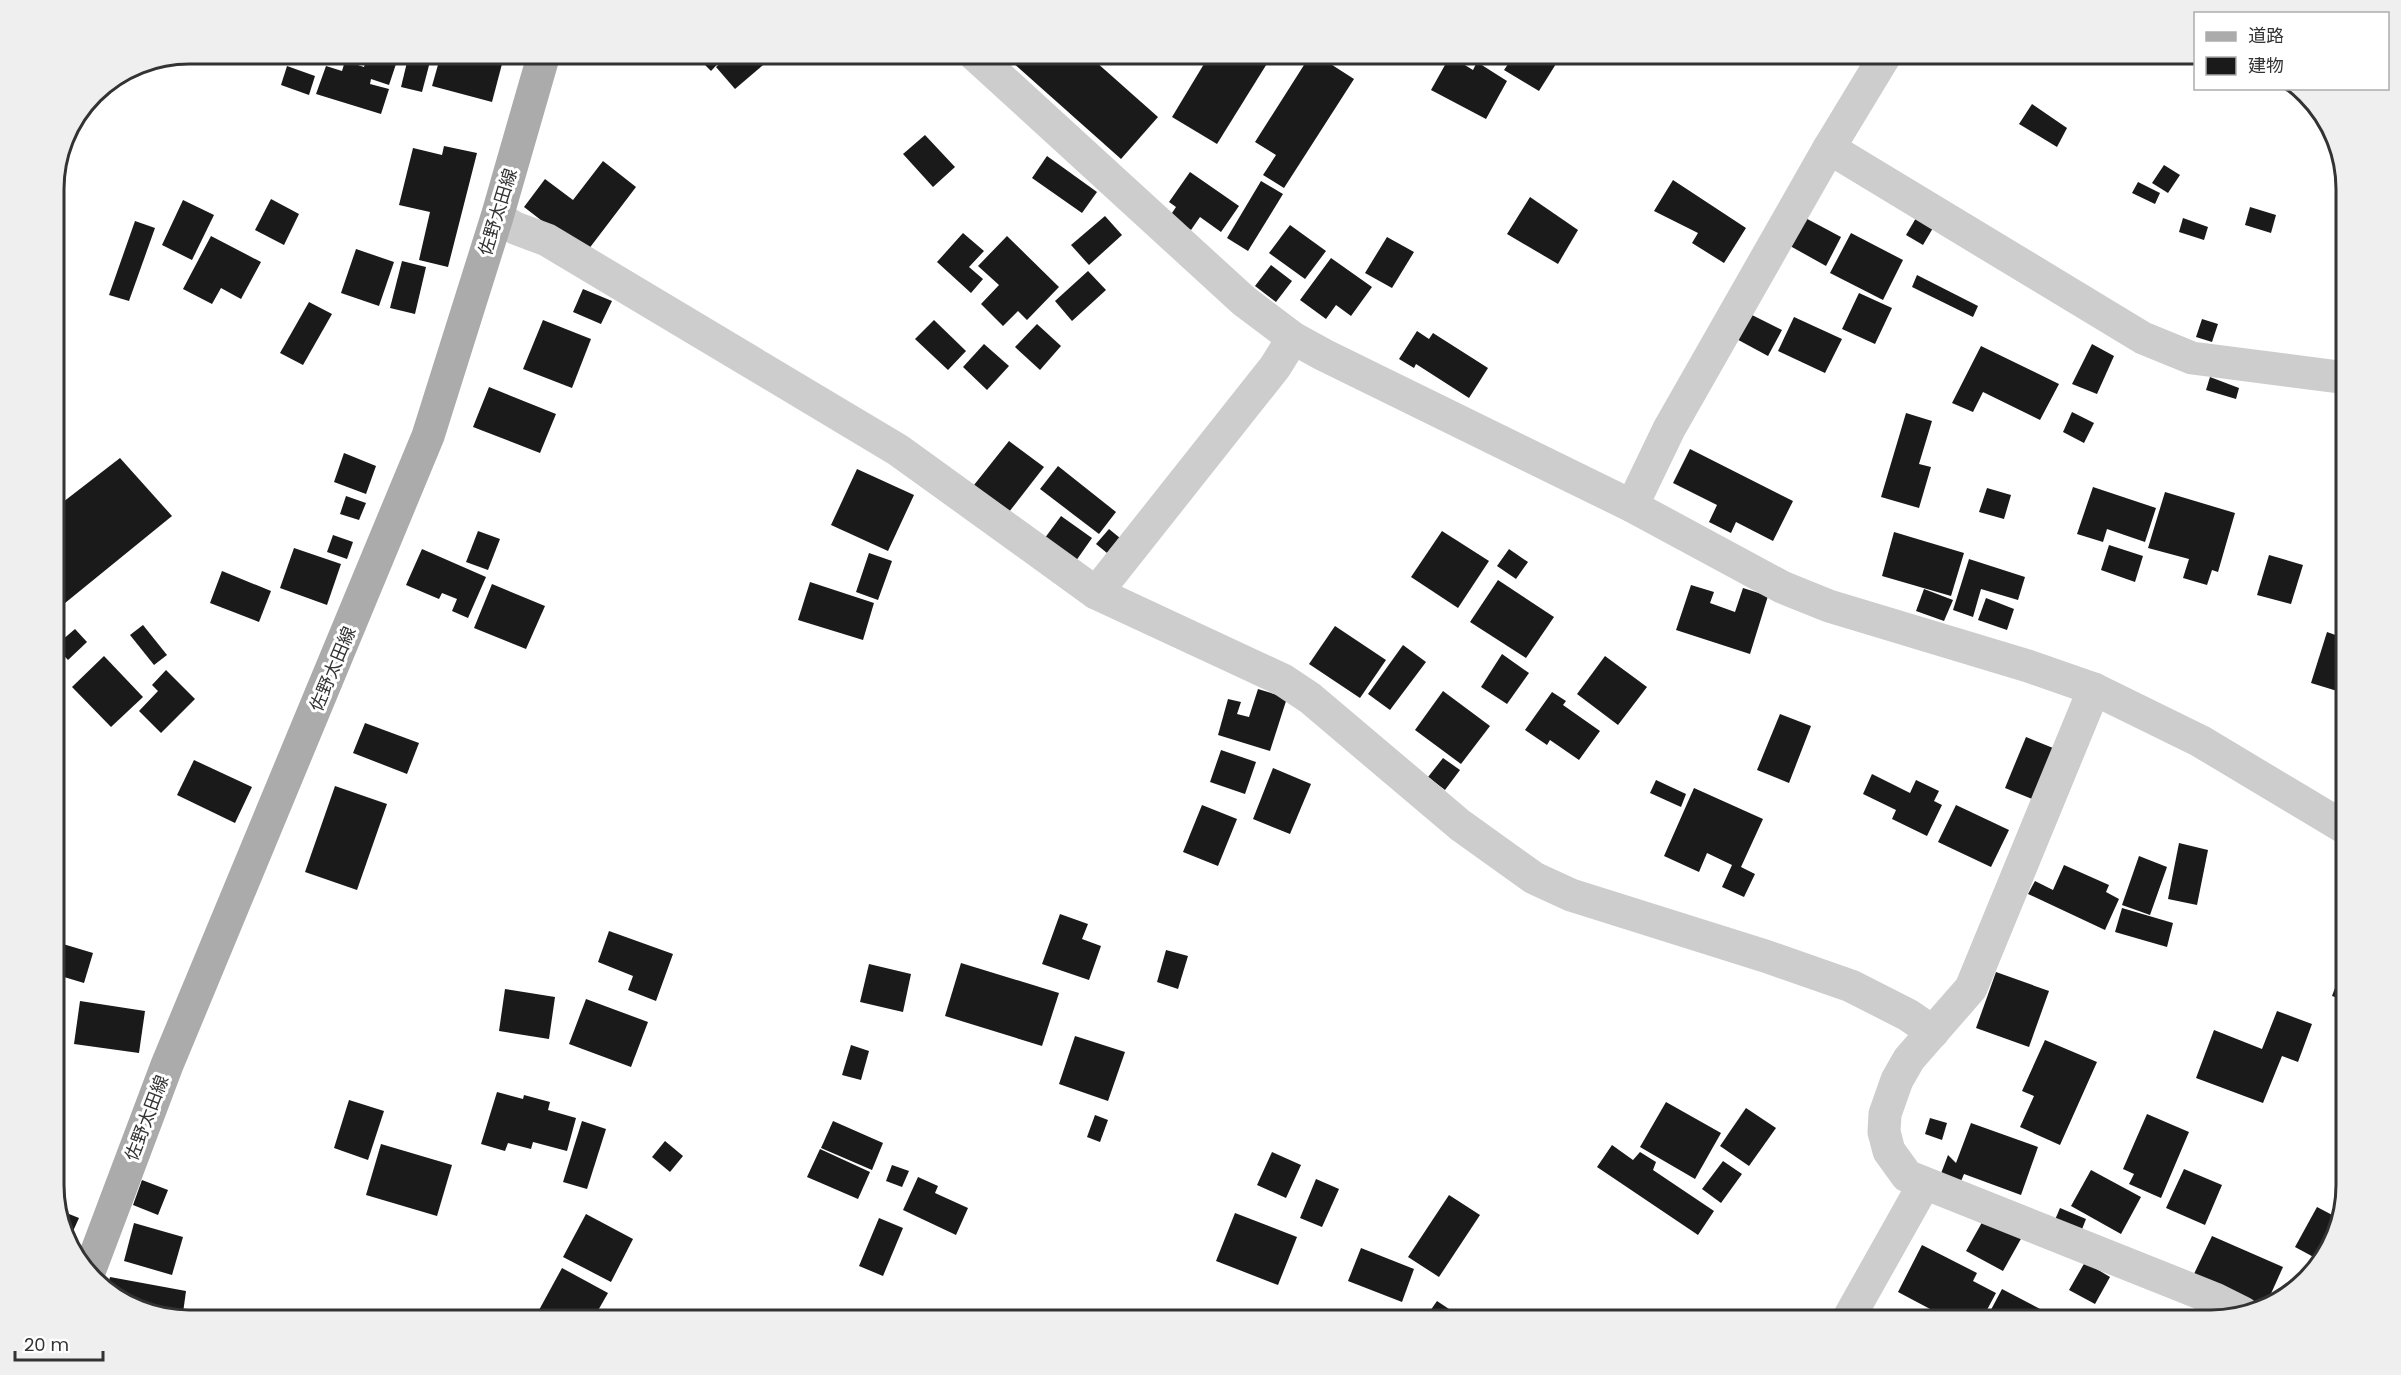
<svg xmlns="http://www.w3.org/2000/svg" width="2401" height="1375" font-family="Poppins,'Noto Sans JP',sans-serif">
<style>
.building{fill:#1a1a1a}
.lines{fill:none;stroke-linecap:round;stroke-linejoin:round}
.minor{stroke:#cdcdcd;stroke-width:33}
.major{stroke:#ababab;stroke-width:33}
.labels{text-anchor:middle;stroke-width:6;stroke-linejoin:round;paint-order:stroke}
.street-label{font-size:18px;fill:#333;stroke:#fff}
.rim{fill:none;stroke:#333;stroke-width:3}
</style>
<rect width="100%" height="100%" fill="#fff"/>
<g class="building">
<path d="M311,54H337L335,61Z"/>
<path d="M368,54L399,55L389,85L371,79L370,84L389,89L381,114L316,94L326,66L342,71L345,61L364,67Z"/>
<path d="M409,54H432L422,92L401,87Z"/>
<path d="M441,54H466L502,64L492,102L432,86Z"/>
<path d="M694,54H727L711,71Z"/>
<path d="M732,54H776L735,89L716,67Z"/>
<path d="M1003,54H1087L1158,117L1121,159Z"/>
<path d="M1210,54H1273L1217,144L1172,117Z"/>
<path d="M1311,54H1315L1354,79L1284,188L1263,175L1276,155L1255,142Z"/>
<path d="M1515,54H1558L1561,56L1539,91L1504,70Z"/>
<path d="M1450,56L1473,70L1477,62L1507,81L1486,119L1431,90Z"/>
<path d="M287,66L315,76L309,95L281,85Z"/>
<path d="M2032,104L2067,128L2057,147L2019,124Z"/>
<path d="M925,135L955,167L933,187L903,154Z"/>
<path d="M444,146L477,153L448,267L419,260L430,212L399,205L413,148L442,155Z"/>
<path d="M1047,156L1097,192L1082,213L1032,178Z"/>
<path d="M603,161L636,187L585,254L524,207L545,179L573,200Z"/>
<path d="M2164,165L2180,175L2168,193L2152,183Z"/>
<path d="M1190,172L1239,206L1221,232L1200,217L1191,230L1170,216L1176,207L1169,202Z"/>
<path d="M1673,180L1746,228L1724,263L1692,243L1698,233L1654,211Z"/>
<path d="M1261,181L1283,194L1248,251L1227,238Z"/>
<path d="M2138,182L2160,193L2155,204L2132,193Z"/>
<path d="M1530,197L1578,230L1558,264L1507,234Z"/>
<path d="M271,199L299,214L284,245L255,230Z"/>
<path d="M183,200L214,215L192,260L162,245Z"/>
<path d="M2250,207L2276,215L2271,233L2245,225Z"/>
<path d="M1798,214L1841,237L1826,266L1783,242Z"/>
<path d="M1105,216L1122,235L1089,265L1071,245Z"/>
<path d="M1916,218L1933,228L1923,245L1906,235Z"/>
<path d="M2183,218L2208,227L2204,240L2179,232Z"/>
<path d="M135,221L155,228L129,301L109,295Z"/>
<path d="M1290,225L1326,251L1305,279L1269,253Z"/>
<path d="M963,233L984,251L969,267L983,279L971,293L937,262Z"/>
<path d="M1851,233L1903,260L1883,300L1830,273Z"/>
<path d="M211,236L261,262L241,299L221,288L212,304L183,289Z"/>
<path d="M1007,236L1059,287L1027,320L1018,311L1003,326L981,304L999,285L978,266Z"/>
<path d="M1387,237L1414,252L1392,288L1365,273Z"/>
<path d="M356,249L394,262L379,306L341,293Z"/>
<path d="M1331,258L1372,287L1351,316L1336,305L1326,319L1300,300Z"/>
<path d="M402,261L426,267L415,314L390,308Z"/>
<path d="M1271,265L1292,281L1276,302L1255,286Z"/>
<path d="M1088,271L1106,290L1072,321L1055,301Z"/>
<path d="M1917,275L1978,306L1973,317L1912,287Z"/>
<path d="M583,289L612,301L601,324L573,312Z"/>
<path d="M1859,293L1892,308L1875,344L1842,329Z"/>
<path d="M309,302L332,314L303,365L280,353Z"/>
<path d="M1744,311L1782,330L1768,356L1731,336Z"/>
<path d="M1794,317L1842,339L1825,373L1778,351Z"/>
<path d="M2202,319L2218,324L2212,342L2196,337Z"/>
<path d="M543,320L591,339L572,388L523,369Z"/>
<path d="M934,320L966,351L948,370L915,339Z"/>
<path d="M1037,324L1061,346L1040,370L1015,347Z"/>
<path d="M1417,331L1429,339L1433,333L1488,368L1469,398L1416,364L1414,368L1399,359Z"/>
<path d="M984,344L1009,366L987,390L963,367Z"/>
<path d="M2092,344L2114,356L2097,394L2072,384Z"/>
<path d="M1981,346L2059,384L2040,420L1983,392L1973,412L1952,403Z"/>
<path d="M2210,377L2239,388L2236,399L2206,390Z"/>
<path d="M489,387L556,414L540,453L473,427Z"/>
<path d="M2072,412L2094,423L2084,443L2063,432Z"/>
<path d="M1906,413L1932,421L1919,464L1931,467L1919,508L1881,497Z"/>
<path d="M1009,441L1044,467L1009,512L974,485Z"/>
<path d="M1690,449L1793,501L1773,541L1736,522L1731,533L1709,522L1717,505L1673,483Z"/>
<path d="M344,453L376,466L366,494L334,482Z"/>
<path d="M120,458L172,516L54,612V509Z"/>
<path d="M1058,466L1116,512L1099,534L1040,489Z"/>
<path d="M857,469L914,495L888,551L831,525Z"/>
<path d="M2093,487L2156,508L2145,542L2107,529L2103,542L2077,534Z"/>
<path d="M1987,488L2011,495L2004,519L1979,512Z"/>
<path d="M2165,492L2235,513L2218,572L2212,570L2207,585L2183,578L2189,559L2148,548Z"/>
<path d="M346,496L366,503L359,520L340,514Z"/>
<path d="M1061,516L1092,538L1071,568L1039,546Z"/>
<path d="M1109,529L1120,538L1107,553L1096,544Z"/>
<path d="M478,531L500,539L488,570L466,562Z"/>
<path d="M1442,531L1489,561L1458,608L1411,577Z"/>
<path d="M1894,532L1964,553L1951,596L1882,576Z"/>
<path d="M333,535L353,542L347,559L327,552Z"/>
<path d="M2109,545L2143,556L2135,582L2101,570Z"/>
<path d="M294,548L341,564L327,605L280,588Z"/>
<path d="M422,549L486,577L468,618L452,611L457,599L442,593L439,599L406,585Z"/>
<path d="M1509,549L1528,562L1516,579L1497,566Z"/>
<path d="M869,553L892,561L878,600L856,592Z"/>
<path d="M2269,555L2303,565L2291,604L2257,595Z"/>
<path d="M1969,559L2025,577L2018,600L1981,589L1973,617L1953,610Z"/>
<path d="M222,571L271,591L259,622L210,603Z"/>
<path d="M1498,580L1554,617L1526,658L1470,622Z"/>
<path d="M810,582L874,603L863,640L798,620Z"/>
<path d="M492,584L545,606L526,649L474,628Z"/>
<path d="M1691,585L1714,592L1710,603L1735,612L1743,588L1768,596L1750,654L1676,630Z"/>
<path d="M1924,589L1953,600L1944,621L1916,611Z"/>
<path d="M1986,598L2014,609L2007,630L1978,620Z"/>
<path d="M143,625L167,655L154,665L130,635Z"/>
<path d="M1335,626L1386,660L1360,698L1309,664Z"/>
<path d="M75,629L87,642L68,660L55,646Z"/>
<path d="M2327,632L2347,639V694L2311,683Z"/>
<path d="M1403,645L1426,662L1390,710L1368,694Z"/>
<path d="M1502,654L1529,673L1507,704L1481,687Z"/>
<path d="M104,656L143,697L111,727L72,687Z"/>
<path d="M1605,656L1647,687L1618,725L1577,694Z"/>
<path d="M166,670L195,699L161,733L139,711L158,691L152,685Z"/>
<path d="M1258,689L1287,698L1270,751L1218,735L1228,699L1241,702L1237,714L1249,717Z"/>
<path d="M1443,691L1490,726L1461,764L1415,730Z"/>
<path d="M1552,692L1566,701L1563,705L1600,731L1579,760L1550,740L1547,745L1525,730Z"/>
<path d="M1780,714L1811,726L1789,783L1757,770Z"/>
<path d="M365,723L419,743L407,774L353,753Z"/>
<path d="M2026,737L2058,750L2037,801L2005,788Z"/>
<path d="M1221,750L1256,762L1245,794L1210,782Z"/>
<path d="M1443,758L1460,770L1445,790L1428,777Z"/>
<path d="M194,760L252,787L235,823L177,795Z"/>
<path d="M1273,768L1311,784L1290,834L1253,819Z"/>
<path d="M1872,774L1910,793L1916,780L1939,791L1934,801L1942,805L1927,836L1892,819L1896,810L1863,794Z"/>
<path d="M1656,780L1686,794L1681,807L1650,793Z"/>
<path d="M335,786L387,804L357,890L305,872Z"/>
<path d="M1694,788L1763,819L1741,867L1755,874L1744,897L1722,887L1732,865L1707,853L1699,872L1664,856Z"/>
<path d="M1202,805L1237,819L1218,866L1183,852Z"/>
<path d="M1956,805L2009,830L1991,867L1938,842Z"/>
<path d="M2179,843L2208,850L2197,905L2168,899Z"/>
<path d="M2139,856L2167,867L2150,915L2122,905Z"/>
<path d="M2064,865L2109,885L2106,892L2119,899L2105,930L2028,894L2035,881L2053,890Z"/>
<path d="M2122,908L2173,923L2167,947L2115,932Z"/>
<path d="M1060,914L1088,924L1082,939L1101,946L1089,980L1042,964Z"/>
<path d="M609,931L673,954L656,1001L628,990L633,976L598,962Z"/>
<path d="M63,944L93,953L84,983L54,974Z"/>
<path d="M1166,950L1188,956L1178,989L1157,982Z"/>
<path d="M961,963L1059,993L1042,1046L945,1016Z"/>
<path d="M869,964L911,974L903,1012L860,1002Z"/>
<path d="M2344,964L2347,965V1001L2332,996Z"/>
<path d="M1996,972L2049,991L2029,1047L1976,1028Z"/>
<path d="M505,989L555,997L549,1039L499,1031Z"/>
<path d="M586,999L648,1022L631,1067L569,1044Z"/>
<path d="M80,1001L145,1011L139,1053L74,1044Z"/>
<path d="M2277,1011L2312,1024L2298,1062L2282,1056L2263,1103L2196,1078L2214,1030L2262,1049Z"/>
<path d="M1075,1036L1125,1052L1108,1101L1059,1084Z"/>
<path d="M2045,1040L2097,1062L2060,1145L2020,1127L2034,1096L2022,1091Z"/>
<path d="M851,1045L869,1051L861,1080L842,1075Z"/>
<path d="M497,1092L523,1099L524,1095L550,1102L548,1110L576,1118L567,1151L533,1142L531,1149L508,1143L505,1151L481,1144Z"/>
<path d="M349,1100L384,1111L368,1160L334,1148Z"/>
<path d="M1666,1102L1721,1133L1695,1179L1640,1147Z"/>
<path d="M1746,1108L1776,1128L1749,1166L1720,1146Z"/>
<path d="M2147,1114L2189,1132L2161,1198L2129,1184L2134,1174L2123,1169Z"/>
<path d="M1095,1115L1108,1120L1100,1142L1087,1137Z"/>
<path d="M1930,1118L1947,1123L1942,1140L1925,1134Z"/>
<path d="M582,1121L606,1129L587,1189L563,1182Z"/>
<path d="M833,1121L883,1143L872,1170L821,1148Z"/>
<path d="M1971,1123L2038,1147L2021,1195L1964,1174L1957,1191L1937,1184L1948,1155L1956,1163Z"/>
<path d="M665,1141L683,1156L670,1172L652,1157Z"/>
<path d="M381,1144L452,1165L437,1216L366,1195Z"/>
<path d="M1612,1145L1633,1160L1640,1152L1656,1162L1653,1170L1714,1211L1698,1235L1597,1167Z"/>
<path d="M820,1149L870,1172L858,1199L807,1177Z"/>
<path d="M1272,1152L1301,1165L1286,1198L1257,1185Z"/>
<path d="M1723,1161L1742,1174L1721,1203L1702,1189Z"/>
<path d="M892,1165L909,1171L902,1187L886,1181Z"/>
<path d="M2184,1169L2222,1185L2205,1225L2166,1208Z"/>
<path d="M2091,1170L2141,1197L2121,1234L2071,1206Z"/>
<path d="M918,1177L938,1186L935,1193L968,1208L956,1235L903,1210Z"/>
<path d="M1316,1179L1339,1189L1322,1227L1300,1218Z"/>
<path d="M142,1180L168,1190L158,1215L133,1205Z"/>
<path d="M1449,1195L1480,1215L1439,1277L1408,1257Z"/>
<path d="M2317,1207L2338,1218L2329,1253L2321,1261L2295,1247Z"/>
<path d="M2060,1208L2086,1219L2079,1237L2052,1227Z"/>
<path d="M59,1210L79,1218L69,1240L63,1221Z"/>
<path d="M1235,1213L1297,1237L1278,1285L1216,1261Z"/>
<path d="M586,1214L633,1239L611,1282L563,1257Z"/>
<path d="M1985,1217L2022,1237L2003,1271L1966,1251Z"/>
<path d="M879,1218L903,1228L883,1276L859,1266Z"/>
<path d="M134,1223L183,1237L172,1275L124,1261Z"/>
<path d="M2212,1236L2283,1267L2265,1307L2193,1276Z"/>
<path d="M1922,1245L1977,1273L1973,1281L1996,1293L1981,1321H1948L1949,1319L1898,1292Z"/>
<path d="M1361,1248L1414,1269L1402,1302L1348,1281Z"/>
<path d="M2085,1262L2110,1277L2095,1304L2069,1290Z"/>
<path d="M562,1268L608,1293L592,1321H533Z"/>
<path d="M110,1277L186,1291L183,1313L121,1302L107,1289Z"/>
<path d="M2002,1289L2063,1321H1985Z"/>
<path d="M1437,1301L1467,1321H1423Z"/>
<path d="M2185,1314L2198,1321H2181Z"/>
</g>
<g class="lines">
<g class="minor">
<path d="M974,54L1244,301L1293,338L1324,355L1632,506L1782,587L1829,606L2028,666L2094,689L2200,741L2347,829"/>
<path d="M1829,148L2143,338L2192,358L2347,378"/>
<path d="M497,217L515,228L547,240L898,450L1096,593L1283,680L1310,698L1460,825L1534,878L1571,895L1765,956L1851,986L1908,1015L1933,1032"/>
<path d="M1632,506L1669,429L1829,148L1886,54"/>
<path d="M1096,593L1275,367L1293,338"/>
<path d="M2094,689L1971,988L1909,1059L1897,1080L1885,1114L1884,1132L1889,1151L1907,1176L2215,1299L2243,1313"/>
<path d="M1847,1321L1924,1184"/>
</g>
<path class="major" d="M89,1272L167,1065L428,436L497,217L544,54"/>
</g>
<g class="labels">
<g class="street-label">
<text transform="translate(498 212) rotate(-73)" y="6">佐野太田線</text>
<text transform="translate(333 669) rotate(-67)" y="6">佐野太田線</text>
<text transform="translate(147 1118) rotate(-69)" y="6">佐野太田線</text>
</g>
</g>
<path d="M0 0H2401V1375H0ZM189 64H2211A125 125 0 0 1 2336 189V1185A125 125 0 0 1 2211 1310H189A125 125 0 0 1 64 1185V189A125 125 0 0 1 189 64Z" fill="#efefef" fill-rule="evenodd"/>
<path class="rim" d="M189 64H2211A125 125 0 0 1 2336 189V1185A125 125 0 0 1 2211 1310H189A125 125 0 0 1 64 1185V189A125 125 0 0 1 189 64Z"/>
<rect x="2194" y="12" width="195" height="78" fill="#ffffff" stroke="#adadad" stroke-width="1.5"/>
<rect x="2206" y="32" width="30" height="9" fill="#ababab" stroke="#adadad" stroke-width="1.5"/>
<text x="2248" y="42" font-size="18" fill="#333333">道路</text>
<rect x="2206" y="57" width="30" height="18" fill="#1a1a1a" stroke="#adadad" stroke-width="1.5"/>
<text x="2248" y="72" font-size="18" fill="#333333">建物</text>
<path d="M15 1351v9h88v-9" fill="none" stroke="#333333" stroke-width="3"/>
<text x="24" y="1351" font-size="18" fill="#333333" stroke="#ffffff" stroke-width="4.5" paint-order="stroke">20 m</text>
</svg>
